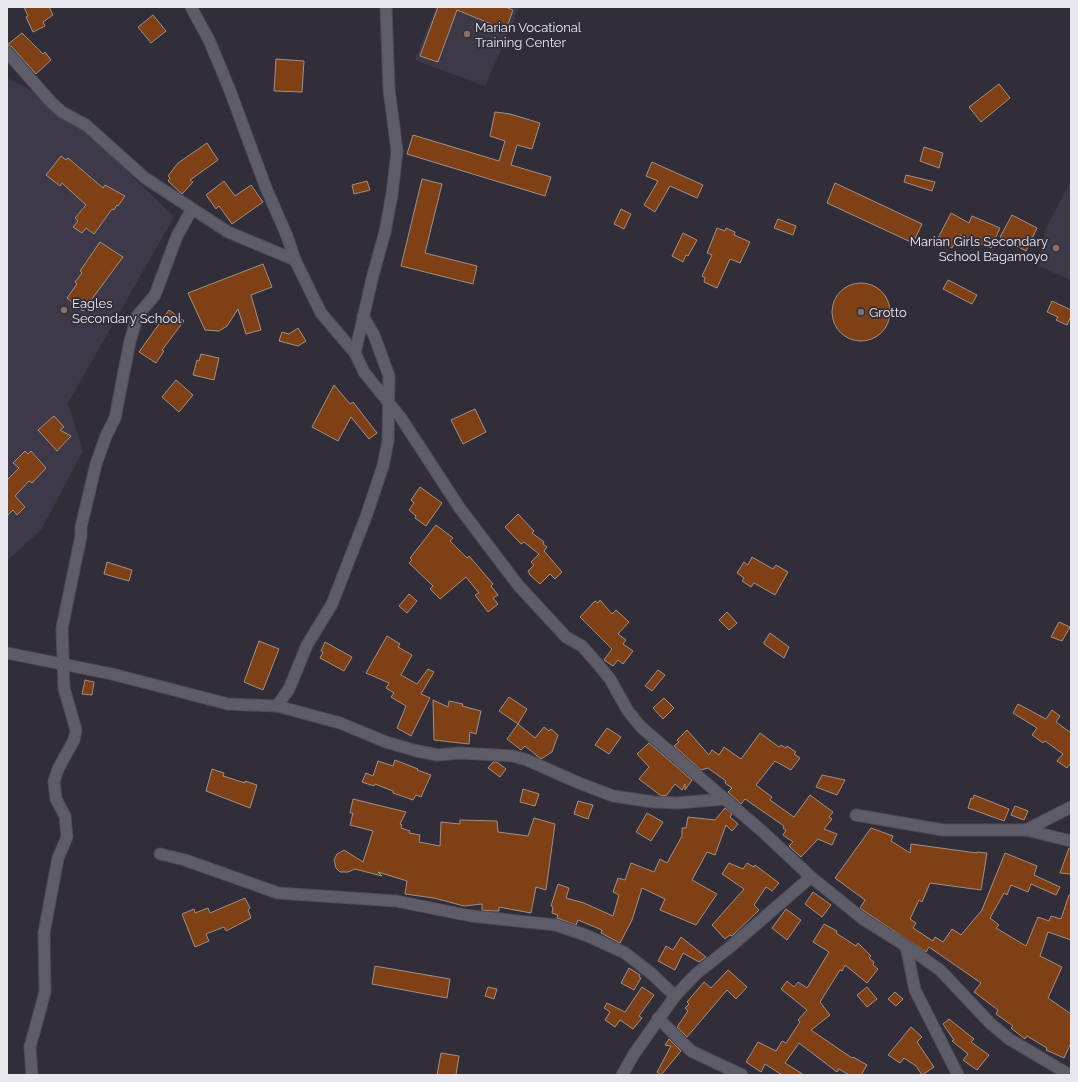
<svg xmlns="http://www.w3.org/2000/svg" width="1078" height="1082" font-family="Raleway,sans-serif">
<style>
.built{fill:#3e3949}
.building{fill:#804015;stroke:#9e9088}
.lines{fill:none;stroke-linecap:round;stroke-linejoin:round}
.minor-casing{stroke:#4f4c56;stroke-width:13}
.minor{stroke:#5f5c69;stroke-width:11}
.education-dot{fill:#8d6e63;stroke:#312e3a;stroke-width:1.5}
.worship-dot{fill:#6b7280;stroke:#312e3a;stroke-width:1.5}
.labels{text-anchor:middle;stroke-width:3.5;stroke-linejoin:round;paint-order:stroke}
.poi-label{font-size:13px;fill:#e9e7ee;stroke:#312e3a;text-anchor:start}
</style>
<rect width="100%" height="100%" fill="#312e3a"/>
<g class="built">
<path d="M436,7L519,8L485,86L415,60Z"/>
<path d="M7,78L60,105L174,217L68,403L83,451L41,530L7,561Z"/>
<path d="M1071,181V280L1039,266L1045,230Z"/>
</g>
<g class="building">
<path d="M24,7H49L53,15L43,22L45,26L33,32L26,17L28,16Z"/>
<path d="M438,7H505L513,10L506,30L457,10L438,62L420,56Z"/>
<path d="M153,15L166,31L151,43L138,27Z"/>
<path d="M22,33L43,54L45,52L51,60L36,74L12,47L7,45Z"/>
<path d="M276,59L304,61L302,92L274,91Z"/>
<path d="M999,84L1010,98L981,122L969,107Z"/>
<path d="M495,112L510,114L540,123L532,149L517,145L511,165L551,177L545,196L407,154L413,135L499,161L505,141L490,136Z"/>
<path d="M207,143L218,160L190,180L193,182L182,194L168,181L170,178L168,176L178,163Z"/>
<path d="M924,147L943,153L939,168L920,161Z"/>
<path d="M61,156L66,160L68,158L103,188L105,185L125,196L118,206L117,205L114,210L112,209L94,234L86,228L82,233L73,227L78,221L75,218L86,205L62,183L60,186L46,175Z"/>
<path d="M652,162L703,185L697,198L670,186L655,212L644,205L658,181L646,176Z"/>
<path d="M906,175L935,182L932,191L904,182Z"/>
<path d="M422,179L442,184L425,253L477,266L473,284L401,266Z"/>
<path d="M224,181L235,196L251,185L263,202L232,224L219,206L216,209L206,195Z"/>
<path d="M367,181L370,190L354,194L352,185Z"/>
<path d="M835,183L922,224L913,243L827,203Z"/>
<path d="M621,209L631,214L624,229L614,224Z"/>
<path d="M951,213L969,223L972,216L1000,228L991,248L960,235L952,248L937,240Z"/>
<path d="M1012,215L1037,228L1026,251L1000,237Z"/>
<path d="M778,219L796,226L793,235L774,228Z"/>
<path d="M717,228L725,231L726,228L735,232L734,235L750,242L740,263L730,259L717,288L704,282L705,278L702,276L712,255L707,253Z"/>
<path d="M683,233L697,240L688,256L686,255L683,262L672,256Z"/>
<path d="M100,242L123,257L83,311L67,298L77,284L75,282L82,273L80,271Z"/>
<path d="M263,264L272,287L251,295L261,330L246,334L238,309L227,326L219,331L205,330L188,293Z"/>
<path d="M948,280L977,295L972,304L943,289Z"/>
<circle cx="861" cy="312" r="29"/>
<path d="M1052,301L1071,310V316L1067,325L1056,320L1058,317L1047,312Z"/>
<path d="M169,310L184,321L162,350L164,351L156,363L139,352Z"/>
<path d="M298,328L306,341L298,346L279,341L282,332L289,334Z"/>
<path d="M201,354L219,358L214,380L193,375L197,360L199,361Z"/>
<path d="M176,380L193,395L179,412L162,397Z"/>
<path d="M334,385L350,404L353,402L377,433L369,439L351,417L338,441L312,427Z"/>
<path d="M475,409L486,432L463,444L451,420Z"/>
<path d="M54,416L64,427L60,430L71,436L57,451L38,430Z"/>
<path d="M25,451L28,454L31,451L46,468L32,483L29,481L15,496L25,507L17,515L13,510L7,516V480L19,468L13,463Z"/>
<path d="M420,487L442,503L426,526L415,518L416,516L409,510L414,503L411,500Z"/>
<path d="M518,514L534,531L532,533L544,542L543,544L547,547L544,551L562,572L555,579L550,574L540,584L530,575L528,571L534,565L531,562L539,554L524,542L521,544L505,527Z"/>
<path d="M436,525L453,538L450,541L467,558L469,556L493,584L491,586L498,595L493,598L498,604L488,612L475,595L479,593L466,577L440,599L430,589L433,586L409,563L412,560L410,558Z"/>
<path d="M752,557L773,569L776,565L788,572L775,595L754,583L751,587L742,581L744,578L737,573L744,562L748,565Z"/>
<path d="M107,562L132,570L129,581L104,574Z"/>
<path d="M409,594L417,601L407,613L399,606Z"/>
<path d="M600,600L612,614L616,610L629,622L618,634L626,640L623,644L633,651L623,664L618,660L613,666L604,660L612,649L580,617L594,602L595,601L598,603Z"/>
<path d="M727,612L737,623L729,630L719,620Z"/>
<path d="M1059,622L1070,627L1062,641L1051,637Z"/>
<path d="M770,633L789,647L784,658L764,644V642Z"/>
<path d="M387,636L400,644L398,647L412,655L401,675L417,684L428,669L434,672L421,694L430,698L411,736L397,728L406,706L391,697L394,693L386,688L389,683L366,673Z"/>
<path d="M259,641L279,649L263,690L244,682Z"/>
<path d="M325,642L352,657L344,671L320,658L323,652L321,651Z"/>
<path d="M658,670L665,675L652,691L645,686Z"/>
<path d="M85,680L94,682L92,695L82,694Z"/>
<path d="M509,697L527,709L518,724L499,711Z"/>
<path d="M664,698L674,708L663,719L653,708Z"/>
<path d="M433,700L448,707L449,701L463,704L462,706L481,711L476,734L470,732L469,744L434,740Z"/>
<path d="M1018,704L1046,719L1052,710L1060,716L1056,722L1071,733V763L1067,768L1057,761L1063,754L1045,741L1043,743L1032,735L1037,728L1013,713Z"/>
<path d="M518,724L535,738L544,727L549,731L551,729L558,735L552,752L541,759L525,746L521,750L507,739Z"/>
<path d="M607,728L621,737L609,754L595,745Z"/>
<path d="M687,730L709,755L712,750L719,755L724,747L741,759L760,733L779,747L781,745L786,748L787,746L796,752L794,754L800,758L791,770L775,761L756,785L772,797L770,800L794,817L810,795L833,812L829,817L832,819L824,829L837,834L832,845L818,839L801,857L789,846L793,842L783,835L786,830L783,828L784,826L745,799L741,804L728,792L732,788L725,783L726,781L708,768L701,770L674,746L679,742L677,740Z"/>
<path d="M649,743L692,780L685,790V784L682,790L675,784L666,796L660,795L639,779L649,767L637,754Z"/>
<path d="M395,760L418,769L417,770L431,775L421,797L416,795L413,800L393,793V791L375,784L374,786L362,782L366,773L373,776L378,761L393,766Z"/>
<path d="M493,762H497L506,769L500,777L488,768Z"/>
<path d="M212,769L224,773L223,776L245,783V781L257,785L250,808L206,791Z"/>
<path d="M822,775L845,780L837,795L816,787Z"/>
<path d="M523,789L539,794L535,806L520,802Z"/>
<path d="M974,795L1009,809L1004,821L968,808L971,798L973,799Z"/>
<path d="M353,799L406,812L400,824L402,825L401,828L410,831L409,833L420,835L419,842L440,846L441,822L460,824V820L497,821L498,832L528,836L534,818L555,824L546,890L536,887L531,913L499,907V911H493L482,910V904L464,906L434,898L405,894L407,881L378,872L382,876L355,869L348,872H340L336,868L334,860L337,854L344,850L363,862L373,831L350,825L353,813H350Z"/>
<path d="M578,801L593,805L588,819L574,814Z"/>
<path d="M1015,806L1028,811L1024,820L1011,815Z"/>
<path d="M725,808L732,814L730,817L738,824L732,831L726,825L715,855L707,852L692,880L717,894L696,925L660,910L665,899L642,888L632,920L620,943L601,933L602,930L578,920L576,925L557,918L558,915L552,913L553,907L551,906L558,884L569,888L566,898L584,903L613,916L619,895L613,892L618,878L625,880L631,863L654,872L660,859L667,863L682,836V828H686L688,817L715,820Z"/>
<path d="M647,813L663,822L651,841L636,832Z"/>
<path d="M871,828L893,836L891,841L910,853L911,844L977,853V852L987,853L981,890L930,883L922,902L919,900L910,919L916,923L913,928L933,941L935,937L943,942L952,929L961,935L982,910L1005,853L1037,866L1034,875L1060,887L1056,895L1031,884L1028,892L1011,885L1007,895L1004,893L990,918L999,925L996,928L1026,946L1038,917L1049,921L1051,916L1061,919L1069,895H1071V940L1048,932L1040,956L1062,967L1048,998L1071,1014V1043L1064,1058L1046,1050L1047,1048L1027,1036L1025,1039L1011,1028L1013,1026L996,1014L998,1010L974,992L981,983L929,947L926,952L867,913L860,908L865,900L835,878Z"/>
<path d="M1069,848H1071V874L1060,873Z"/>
<path d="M729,863L743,869L747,863L754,867L755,865L779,883L772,891L766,887L754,905L759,910L757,912L732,936L730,935L725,939L712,925L744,889L722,874Z"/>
<path d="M813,892L831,905L822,917L805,904Z"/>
<path d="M245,898L250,908L248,910L251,918L226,931L224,927L206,934L209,941L195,947L182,914L194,909L195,913L208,908L210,913Z"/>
<path d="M786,909L801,920L787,940L772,928Z"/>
<path d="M824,924L837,931L836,933L856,946L858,943L871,956L869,958L874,962L873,965L878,969L867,983L845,965L842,971L840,970L820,1002L830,1015L811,1030L852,1058L853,1057L867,1065L861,1075H849L839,1069L837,1072L799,1043L785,1063L804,1075H782L765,1064L761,1072L746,1062L758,1042L776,1051L782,1041L786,1043L800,1022L798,1020L807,1010L781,989L787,981L794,987L798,982L807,988L815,975L829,952L813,942Z"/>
<path d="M681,937L706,957L699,962L683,953L675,970L658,961L666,946L673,950Z"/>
<path d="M375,966L450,979L447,998L372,984Z"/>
<path d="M629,968L640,975L639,977L641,978L634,990L621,983Z"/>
<path d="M728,970L747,987L736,999L727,990L687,1037L677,1027L688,1011L685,1008L689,1004L687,1002L704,982L711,988Z"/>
<path d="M488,987L497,989L494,999L485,996Z"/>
<path d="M642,987L654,995L639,1016L642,1018L633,1029L620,1020L615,1027L605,1020L610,1012L604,1008L607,1003L625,1012Z"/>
<path d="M867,987L877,999L867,1007L857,995Z"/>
<path d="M895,992L903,999L896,1006L888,999Z"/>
<path d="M949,1019L974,1039L971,1042L989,1055L977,1070L963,1060L968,1054L952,1041L954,1040L943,1024Z"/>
<path d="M911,1027L922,1037L917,1042L934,1067L922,1075L916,1066L904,1058L900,1063L888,1055Z"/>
<path d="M669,1039L681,1051L661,1075L657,1072L671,1046L665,1045Z"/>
<path d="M441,1053L459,1056L456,1075H437Z"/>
</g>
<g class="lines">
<g class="minor-casing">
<g id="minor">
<path d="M191,7L209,40L229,88L266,188L287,236L295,260L321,313L355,353L364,372L401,418L459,507L518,585L566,637L582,646L597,663L610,679L628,711L641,727L762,831L811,877L863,919L906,946L940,970L990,1023L1009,1039L1070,1075"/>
<path d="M7,52L51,102L62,112L86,125L145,178L228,232L295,260"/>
<path d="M355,353L373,275L385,232L392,194L397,151L389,89L386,7"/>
<path d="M7,653L112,674L228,704L277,706L340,723L386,742L417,751L438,755L459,753L513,756L527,760L579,783L613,796L654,802L677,803L725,799"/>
<path d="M277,706L289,689L307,645L332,604L367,514L383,466L388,441L389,376L374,335L363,316"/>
<path d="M856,815L943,830H1026L1071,841"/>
<path d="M1026,830L1071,807"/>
<path d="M160,854L185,860L278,893L396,901L471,916L556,925L588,936L625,953L652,974L675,996"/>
<path d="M906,946L915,990L958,1075"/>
<path d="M658,1018L691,1051L742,1075"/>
<path d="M32,1075L30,1047L45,992L44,933L58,858L67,837L65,816L56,799L54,782L58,769L74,740L76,730L64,688L62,628L81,536V527L96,464L106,436L115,418L130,341L138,315L155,295L177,236L192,209"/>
<path d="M622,1075L634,1054L675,996L696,974L730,947L811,877"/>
</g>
</g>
<use href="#minor" class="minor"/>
</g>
<g class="education-dot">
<circle cx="467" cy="34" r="4"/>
<circle cx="1056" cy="248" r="4"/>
<circle cx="64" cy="310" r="4"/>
</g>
<circle class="worship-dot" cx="861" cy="312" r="4"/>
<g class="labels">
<g class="poi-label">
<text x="475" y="32">Marian Vocational<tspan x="475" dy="15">Training Center</tspan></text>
<text x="1048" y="246" text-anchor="end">Marian Girls Secondary<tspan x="1048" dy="15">School Bagamoyo</tspan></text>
<text x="72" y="308">Eagles<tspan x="72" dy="15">Secondary School</tspan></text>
<text x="869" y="317">Grotto</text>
</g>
</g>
<rect width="1078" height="1082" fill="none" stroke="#e9e7ee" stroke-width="16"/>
</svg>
